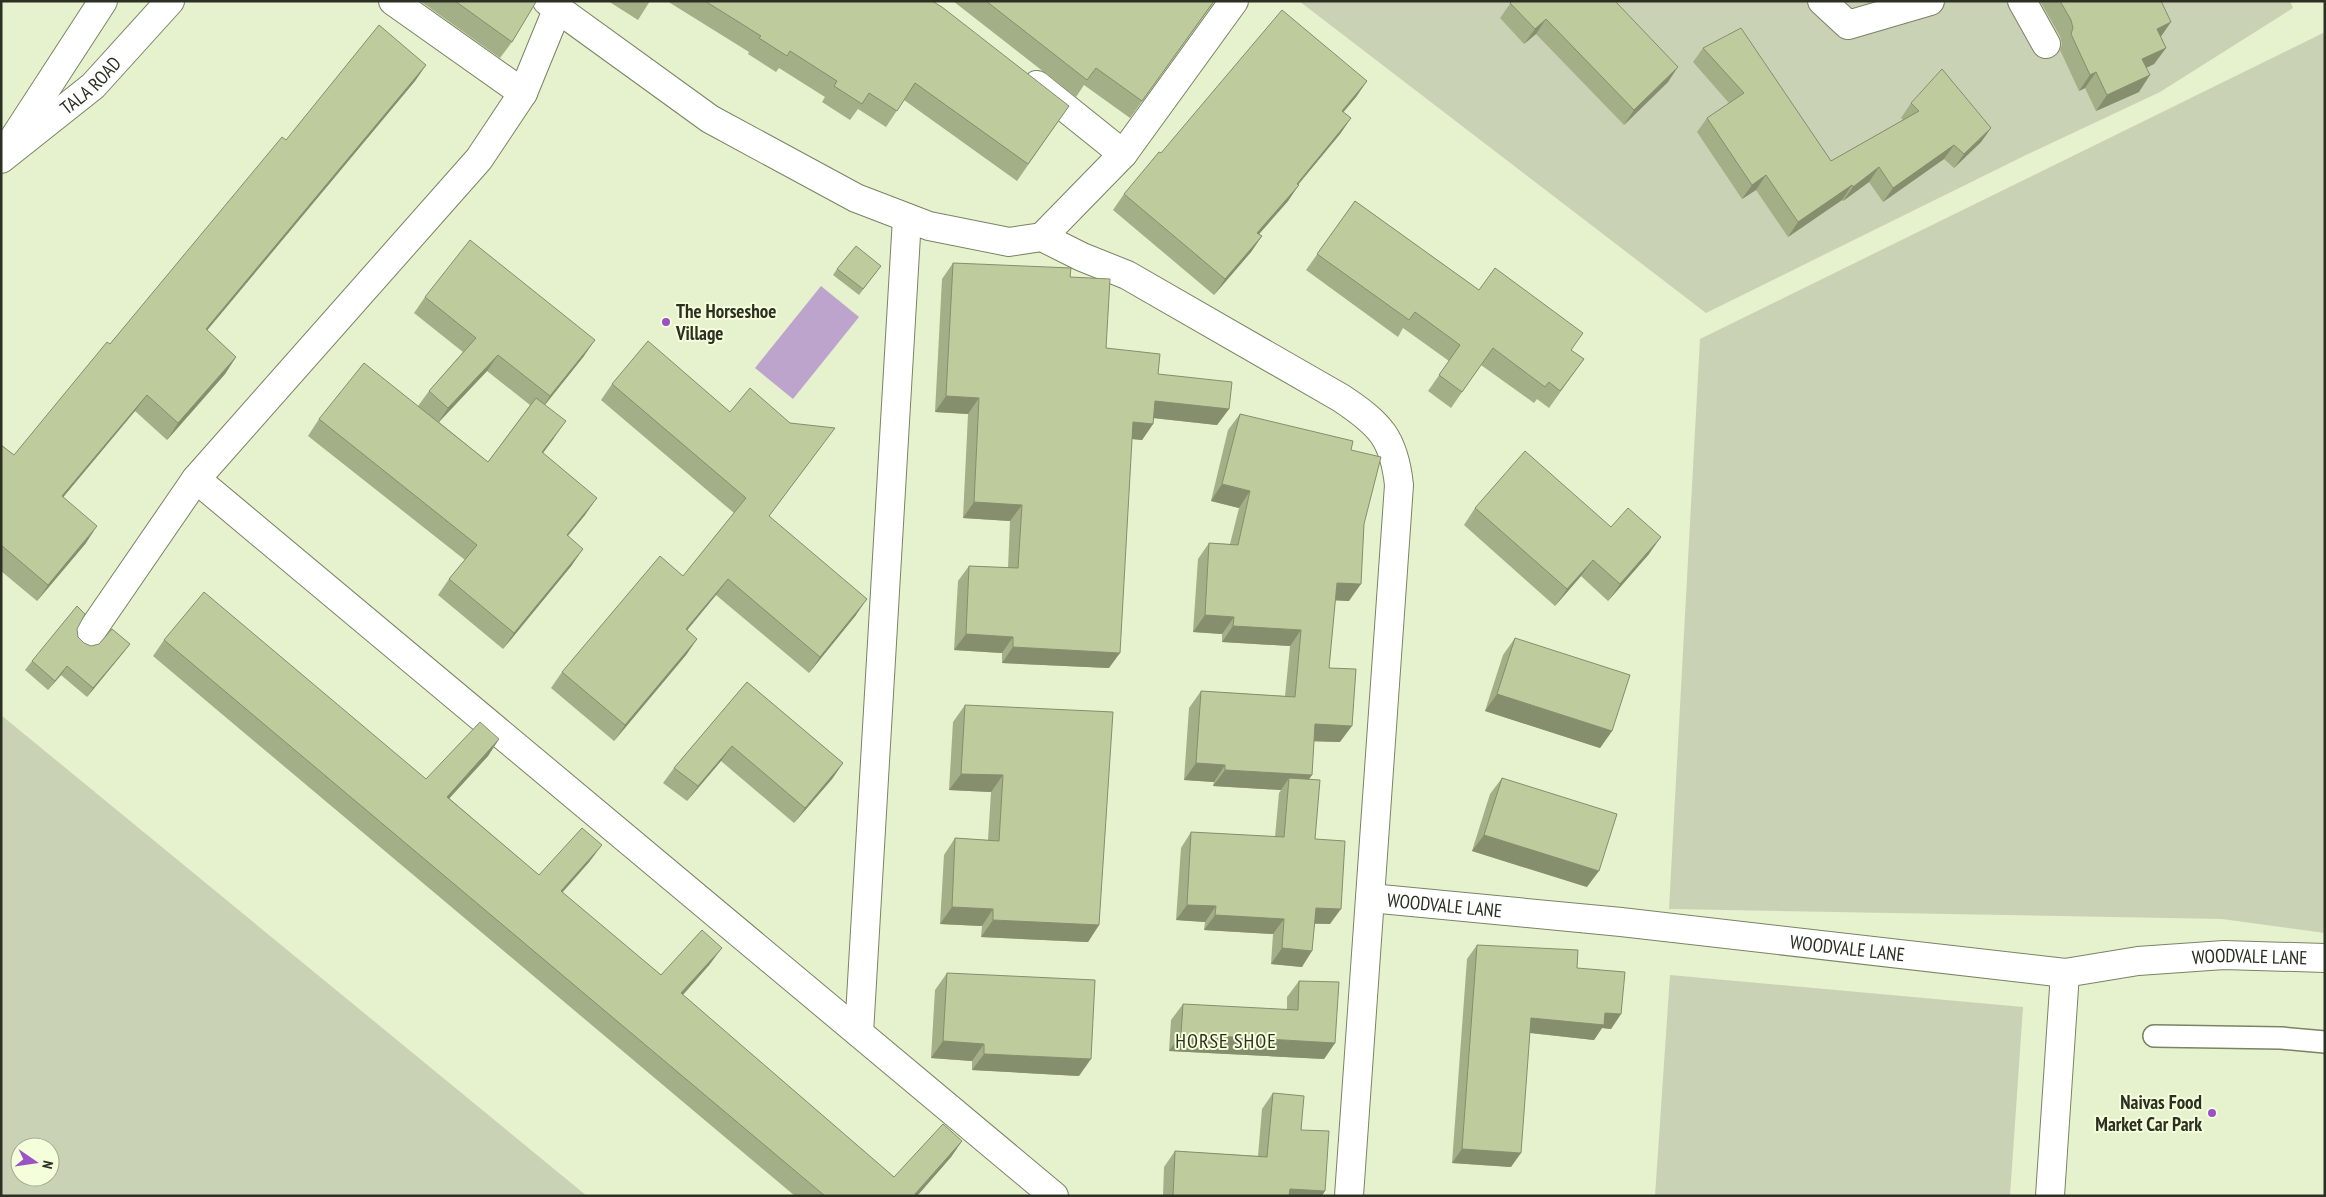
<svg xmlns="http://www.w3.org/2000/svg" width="2326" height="1197" font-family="'PT Sans Narrow',sans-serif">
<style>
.green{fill:#cad2b5;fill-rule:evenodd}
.water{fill:#bca4cd}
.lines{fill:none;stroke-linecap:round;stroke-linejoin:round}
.service-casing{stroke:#7a8364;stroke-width:24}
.minor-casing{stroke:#7a8364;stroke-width:30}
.service{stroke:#fff;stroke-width:21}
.minor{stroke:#fff;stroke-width:28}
.wall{fill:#a3af86;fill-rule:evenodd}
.shaded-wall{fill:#858e6d}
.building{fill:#becb9c;stroke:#858e6d}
.poi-dot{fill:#9b52c5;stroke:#f4fedb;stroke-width:2}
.labels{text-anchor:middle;stroke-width:4;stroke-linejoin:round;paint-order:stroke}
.street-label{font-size:19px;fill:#2c3023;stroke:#f4fedb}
.poi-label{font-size:19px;font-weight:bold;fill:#2c3023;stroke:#f4fedb;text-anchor:start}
.neighbourhood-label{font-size:20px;letter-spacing:1px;fill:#2c3023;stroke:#f4fedb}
</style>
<rect width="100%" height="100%" fill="#e6f1ce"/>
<g class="green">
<path d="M1299,1H2290L2293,8L2160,92L2026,155L1706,313Z"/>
<path d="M2325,32V933L2222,919L1669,909L1700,339Z"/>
<path d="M1,715L587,1196H1ZM20,1147H50V1177H20Z"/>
<path d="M1670,975L2023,1007L2010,1196H1655Z"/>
</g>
<path class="water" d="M821,286L859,317L793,399L755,368Z"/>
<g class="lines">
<g class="service-casing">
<path id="service" d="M2154,1036L2281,1038L2325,1042"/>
</g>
<g class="minor-casing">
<g id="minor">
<path d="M393,1L523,93"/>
<path d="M547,1L710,119L856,198L929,226L1009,242L1042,237L1082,257L1127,275L1341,398C1380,424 1394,438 1399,485L1349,1196"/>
<path d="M1822,1L1848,25L1930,1"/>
<path d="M2022,1L2046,44"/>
<path d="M1037,85L1123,154"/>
<path d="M12,141L103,1"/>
<path id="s1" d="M1,159L93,86L170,1"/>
<path d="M1042,237L1123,154L1234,1"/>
<path d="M196,479L1054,1196"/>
<path d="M86,639L196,479L479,159L523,93L557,10"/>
<path id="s2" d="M1370,898L1621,922L2065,973L2138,961L2224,955L2325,958"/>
<path d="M859,1033L907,218"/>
<path d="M2050,1196L2065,973"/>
</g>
</g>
<use href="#service" class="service"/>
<use href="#minor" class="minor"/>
</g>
<g class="wall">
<path d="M420,1H536L512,42L500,58Z"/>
<path d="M608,1H650L638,20Z"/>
<path d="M667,1H932L1069,106L1017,181L904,100L886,127L858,109L850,120L822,102L825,97L779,68L776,72L748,54L749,52Z"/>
<path d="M953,1H1215L1130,118L1084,85L1076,97Z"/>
<path d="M1512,1L1668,82L1624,125L1536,34L1524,44L1500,18Z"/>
<path d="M2040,1H2161V37L2166,48L2154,64L2146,68L2139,92L2096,111L2085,88L2079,91L2060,50L2062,44L2060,36Z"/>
<path d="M1703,48L1831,161L1903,120L1901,118L1911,103L1991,128L1981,142L1954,168L1944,159L1883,202L1869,182L1843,201L1842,200L1788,237L1756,190L1742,199L1697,132L1707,118L1729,103L1693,62Z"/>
<path d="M426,65L415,81L207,330L236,357L225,374L167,440L135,411L63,497L86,543L37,601L1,571V445L14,455L286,140Z"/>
<path d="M1367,81L1356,97L1343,112L1351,118L1340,134L1298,185L1288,201L1259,234L1262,236L1251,252L1214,295L1113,210L1124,194L1161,153Z"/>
<path d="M1355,201L1479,290L1571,350L1584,359L1549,408L1537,399L1534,403L1481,365L1451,408L1428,391L1449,361L1403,328L1398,337L1306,270Z"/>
<path d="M953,263L1070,277L1106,348L1229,409L1217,425L1153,418V424L1142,440L1132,439L1109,668L1002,663V653L954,650L958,581L969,566L1008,568L1010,521L963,518L968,414L935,412L942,279Z"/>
<path d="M881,266L859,295L833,275L837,269Z"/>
<path d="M425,297L584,356L545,405L554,438L543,453L585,515L568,536L572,565L503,649L438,595L449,579L465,560L308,436L319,419L418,406L429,391L463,352L414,313ZM487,371L530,405L488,462L439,422Z"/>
<path d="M612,384L730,412L790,423L823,444L769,516L856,615L809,673L716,595L687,630L697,639L686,655L614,741L551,688L562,672L683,576L734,513L601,400Z"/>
<path d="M1240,414L1351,450L1364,524L1349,601L1335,600L1329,668L1340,742L1314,741L1309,779L1315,839L1330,924H1315L1302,967L1271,964L1273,934L1204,930L1205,922L1176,920L1181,848L1191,832L1275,837L1279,793L1281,790L1213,786L1214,782L1184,780L1189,708L1201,691L1285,696L1290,646L1222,642V634L1193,632L1198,559L1209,543L1230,544L1239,508L1211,501L1228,430Z"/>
<path d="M1475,508L1649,554L1608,601L1581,576L1555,606L1464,525Z"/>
<path d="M77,629L78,637L84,643L91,646L130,644L123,653L87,697L61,675L48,690L25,670L32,661Z"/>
<path d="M1515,638L1612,731L1600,748L1485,711L1503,655Z"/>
<path d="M164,640L426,779L499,739L488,756L449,798L539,875L590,861L562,893L661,975L710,964L683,995L894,1177L962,1141L951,1157L917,1196H795L153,656Z"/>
<path d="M747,682L843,763L832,779L794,823L721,761L687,801L663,783L674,768Z"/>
<path d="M965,705L1099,925L1088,942L981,937L982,926L940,924L944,855L955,838L988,840L991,792L949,790L953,722Z"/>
<path d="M1502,778L1587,887L1472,851L1490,794Z"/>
<path d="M1477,945L1577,968L1621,1014L1611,1029L1602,1028L1594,1040L1530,1033L1511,1167L1452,1163L1467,959Z"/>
<path d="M947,973L1079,1076L972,1070V1061L931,1058L935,990Z"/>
<path d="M1299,981L1335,1043L1324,1059L1169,1051L1171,1020L1183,1004L1287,1010V997Z"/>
<path d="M1273,1093L1301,1130L1322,1196H1163L1164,1167L1175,1151L1258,1156L1262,1109Z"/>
</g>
<g class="shaded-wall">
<path d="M1546,19L1536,34L1524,44L1535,29Z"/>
<path d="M2171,22L2160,38L2157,29Z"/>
<path d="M2166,48L2154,64L2131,75L2142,59Z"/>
<path d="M426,65L415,81L194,346L206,329Z"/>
<path d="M1678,67L1668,82L1624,125L1634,110Z"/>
<path d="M2096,72L2085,88L2079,91L2090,75Z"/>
<path d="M2150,75L2139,92L2096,111L2107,95Z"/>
<path d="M1367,81L1356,97L1331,127L1342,111Z"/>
<path d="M1351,118L1340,134L1286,199L1297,184Z"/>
<path d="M1991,128L1981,142L1954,168L1964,154Z"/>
<path d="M1954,145L1944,159L1883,202L1893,188Z"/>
<path d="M1879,167L1869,182L1843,201L1853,187Z"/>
<path d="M1766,175L1756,190L1742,199L1752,185Z"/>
<path d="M1299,185L1288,201L1246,249L1257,233Z"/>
<path d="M1852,185L1842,200L1788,237L1798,222Z"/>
<path d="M1262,236L1251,252L1214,295L1225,279Z"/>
<path d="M595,340L584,356L539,412L550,396Z"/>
<path d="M498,355L487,371L437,424L448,408Z"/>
<path d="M236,357L225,374L167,440L178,423Z"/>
<path d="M147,395L135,411L50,513L62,496Z"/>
<path d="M946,396L979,398L968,414L935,412Z"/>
<path d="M1155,401L1229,409L1217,425L1144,417Z"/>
<path d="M566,421L554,438L531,469L542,452Z"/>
<path d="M1133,422L1153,424L1142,440L1122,438Z"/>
<path d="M1222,484L1250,491L1239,508L1211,501Z"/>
<path d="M597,498L585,515L555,551L567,535Z"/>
<path d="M974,502L1022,505L1010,521L963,518Z"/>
<path d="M97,526L86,543L37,601L48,585Z"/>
<path d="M1661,537L1649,554L1608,601L1620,584Z"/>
<path d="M583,549L572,565L503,649L514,633Z"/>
<path d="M1593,560L1581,576L1555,606L1567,589Z"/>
<path d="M728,579L716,595L675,645L686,629Z"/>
<path d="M1337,583L1361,584L1349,601L1325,600Z"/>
<path d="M867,599L856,615L809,673L820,657Z"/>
<path d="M1205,615L1234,617L1222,634L1193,632Z"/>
<path d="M1233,626L1301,630L1290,646L1222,642Z"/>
<path d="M966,634L1013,637L1002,653L954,650Z"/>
<path d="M697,639L686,655L614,741L625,725Z"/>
<path d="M130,644L123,653L87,697L93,688Z"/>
<path d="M1013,647L1120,653L1109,668L1002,663Z"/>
<path d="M67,666L61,675L48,690L55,681Z"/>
<path d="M1497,694L1612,731L1600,748L1485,711Z"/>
<path d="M1315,724L1352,726L1340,742L1304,741Z"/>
<path d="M499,739L488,756L436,813L447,797Z"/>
<path d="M732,746L721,761L687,801L698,786Z"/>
<path d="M843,763L832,779L794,823L805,808Z"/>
<path d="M1196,763L1225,765L1214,782L1184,780Z"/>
<path d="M1225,770L1312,775L1301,791L1289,778L1281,790L1213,786Z"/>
<path d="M961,774L1003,775L991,792L949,790Z"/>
<path d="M1484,835L1599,871L1587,887L1472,851Z"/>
<path d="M602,845L590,861L549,907L561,891Z"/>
<path d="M1187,905L1216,906L1205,922L1176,920Z"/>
<path d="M952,907L993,909L982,926L940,924Z"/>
<path d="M1316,908L1341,909L1330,924L1306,923Z"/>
<path d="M1215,915L1284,919L1273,934L1204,930Z"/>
<path d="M993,920L1099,925L1088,942L981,937Z"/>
<path d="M722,948L710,964L670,1009L681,993Z"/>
<path d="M1282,948L1312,951L1302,967L1271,964Z"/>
<path d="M1605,1013L1621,1014L1611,1029L1602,1028L1594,1040L1521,1032L1531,1018Z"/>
<path d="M1181,1034L1335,1043L1324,1059L1169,1051Z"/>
<path d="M943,1041L984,1044L972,1061L931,1058Z"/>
<path d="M984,1054L1091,1059L1079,1076L972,1070Z"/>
<path d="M962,1141L951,1157L917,1196H914Z"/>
<path d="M1462,1149L1521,1153L1511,1167L1452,1163Z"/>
<path d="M1290,1189L1325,1191L1322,1196H1285Z"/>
</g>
<g class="building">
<path d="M455,1H536V2L512,42Z"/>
<path d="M705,1H932L942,7L1069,106L1028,164L915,83L897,111L869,93L862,104L834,86L837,81L790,51L787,56L759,38L761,36Z"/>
<path d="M986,1H1214L1142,101L1096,68L1087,80Z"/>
<path d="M1512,1H1615L1678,67L1634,110L1546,19L1535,29L1510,3Z"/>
<path d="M2060,1H2161L2171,22L2157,29L2166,48L2142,59L2150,75L2107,95L2096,72L2090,75L2071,34L2073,28L2071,20Z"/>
<path d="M1282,10L1367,81L1342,111L1351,118L1297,184L1299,185L1257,233L1262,236L1225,279L1124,194L1159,152L1161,153Z"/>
<path d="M379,25L426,65L206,329L236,357L178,423L147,395L62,496L97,526L48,585L1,545V445L14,455L107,342L110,344L282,137L286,140Z"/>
<path d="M1741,28L1831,161L1919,111L1911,103L1942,69L1991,128L1964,154L1954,145L1893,188L1879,167L1853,187L1852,185L1798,222L1766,175L1752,185L1707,118L1744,93L1703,48Z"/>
<path d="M1355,201L1479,290L1495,268L1583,333L1571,350L1584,359L1560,391L1549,382L1545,387L1493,348L1462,392L1439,375L1460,345L1415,312L1409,320L1317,254Z"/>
<path d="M470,240L595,340L550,396L498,355L448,408L429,391L476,338L425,297Z"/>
<path d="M856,246L881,266L863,289L837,269Z"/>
<path d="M953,263L1071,268L1070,277L1110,279L1106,348L1160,354L1158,374L1232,382L1229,409L1155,401L1153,424L1133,422L1120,653L1013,647V637L966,634L969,566L1018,568L1022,505L974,502L979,398L946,396Z"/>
<path d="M648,341L730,412L750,388L790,423L835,428L769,516L867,599L820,657L728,579L686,629L697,639L625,725L562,672L660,556L683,576L746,498L612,384Z"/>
<path d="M364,363L488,462L536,398L566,421L542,452L597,498L567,535L583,549L514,633L449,579L477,545L319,419Z"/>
<path d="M1240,414L1353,441L1351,450L1381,457L1364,524L1361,584L1337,583L1329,668L1356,669L1352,726L1315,724L1312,775L1225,770V765L1196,763L1201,691L1295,697L1301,630L1233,626L1234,617L1205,615L1209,543L1238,545L1250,491L1222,484Z"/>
<path d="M1525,451L1611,527L1628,508L1661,537L1620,584L1593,560L1567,589L1475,508Z"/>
<path d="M204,592L426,779L480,722L499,739L447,797L539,875L582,828L602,845L561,891L661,975L702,930L722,948L681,993L894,1177L943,1124L962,1141L915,1194L916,1196H825L164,640Z"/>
<path d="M77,606L85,614L77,629L78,637L84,643L91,646L99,644L112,629L130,644L93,688L67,666L55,681L32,661Z"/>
<path d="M1515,638L1630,675L1612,731L1497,694Z"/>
<path d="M747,682L843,763L805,808L732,746L698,786L674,768Z"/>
<path d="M965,705L1113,712L1099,925L993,920V909L952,907L955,838L999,841L1003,775L961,774Z"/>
<path d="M1289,778L1320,780L1315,839L1345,841L1341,909L1316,908L1312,951L1282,948L1284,919L1215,915L1216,906L1187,905L1191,832L1284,837Z"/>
<path d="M1502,778L1617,814L1599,871L1484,835Z"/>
<path d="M1477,945L1578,950L1577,968L1625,972L1621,1014L1605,1013L1604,1025L1531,1018L1521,1153L1462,1149Z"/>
<path d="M947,973L1095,980L1091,1059L984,1054V1044L943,1041Z"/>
<path d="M1299,981L1339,982L1335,1043L1181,1034L1183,1004L1298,1010Z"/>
<path d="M1273,1093L1304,1096L1301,1130L1329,1131L1325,1191L1290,1189L1289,1196H1173L1175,1151L1267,1157Z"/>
</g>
<g class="poi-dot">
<circle cx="666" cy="322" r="5"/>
<circle cx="2212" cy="1113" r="5"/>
</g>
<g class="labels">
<g class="street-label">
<text dy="7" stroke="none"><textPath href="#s1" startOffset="116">TALA ROAD</textPath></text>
<text dy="7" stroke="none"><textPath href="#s2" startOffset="75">WOODVALE LANE</textPath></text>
<text dy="7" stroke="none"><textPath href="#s2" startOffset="480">WOODVALE LANE</textPath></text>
<text dy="7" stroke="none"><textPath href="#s2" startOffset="885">WOODVALE LANE</textPath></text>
</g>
<g class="poi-label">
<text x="676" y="318">The Horseshoe<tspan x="676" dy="22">Village</tspan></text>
<text x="2202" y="1109" text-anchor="end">Naivas Food<tspan x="2202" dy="22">Market Car Park</tspan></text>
</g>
<g class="neighbourhood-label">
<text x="1226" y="1048">HORSE SHOE</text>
</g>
</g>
<rect width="2326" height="1197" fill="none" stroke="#2c3023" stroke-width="5"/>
<g transform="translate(35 1162) rotate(103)"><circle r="24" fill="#f4fedb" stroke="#a4ac91"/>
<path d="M0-4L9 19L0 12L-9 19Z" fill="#9b52c5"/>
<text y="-8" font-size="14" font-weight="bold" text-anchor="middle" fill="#2c3023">N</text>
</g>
</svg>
